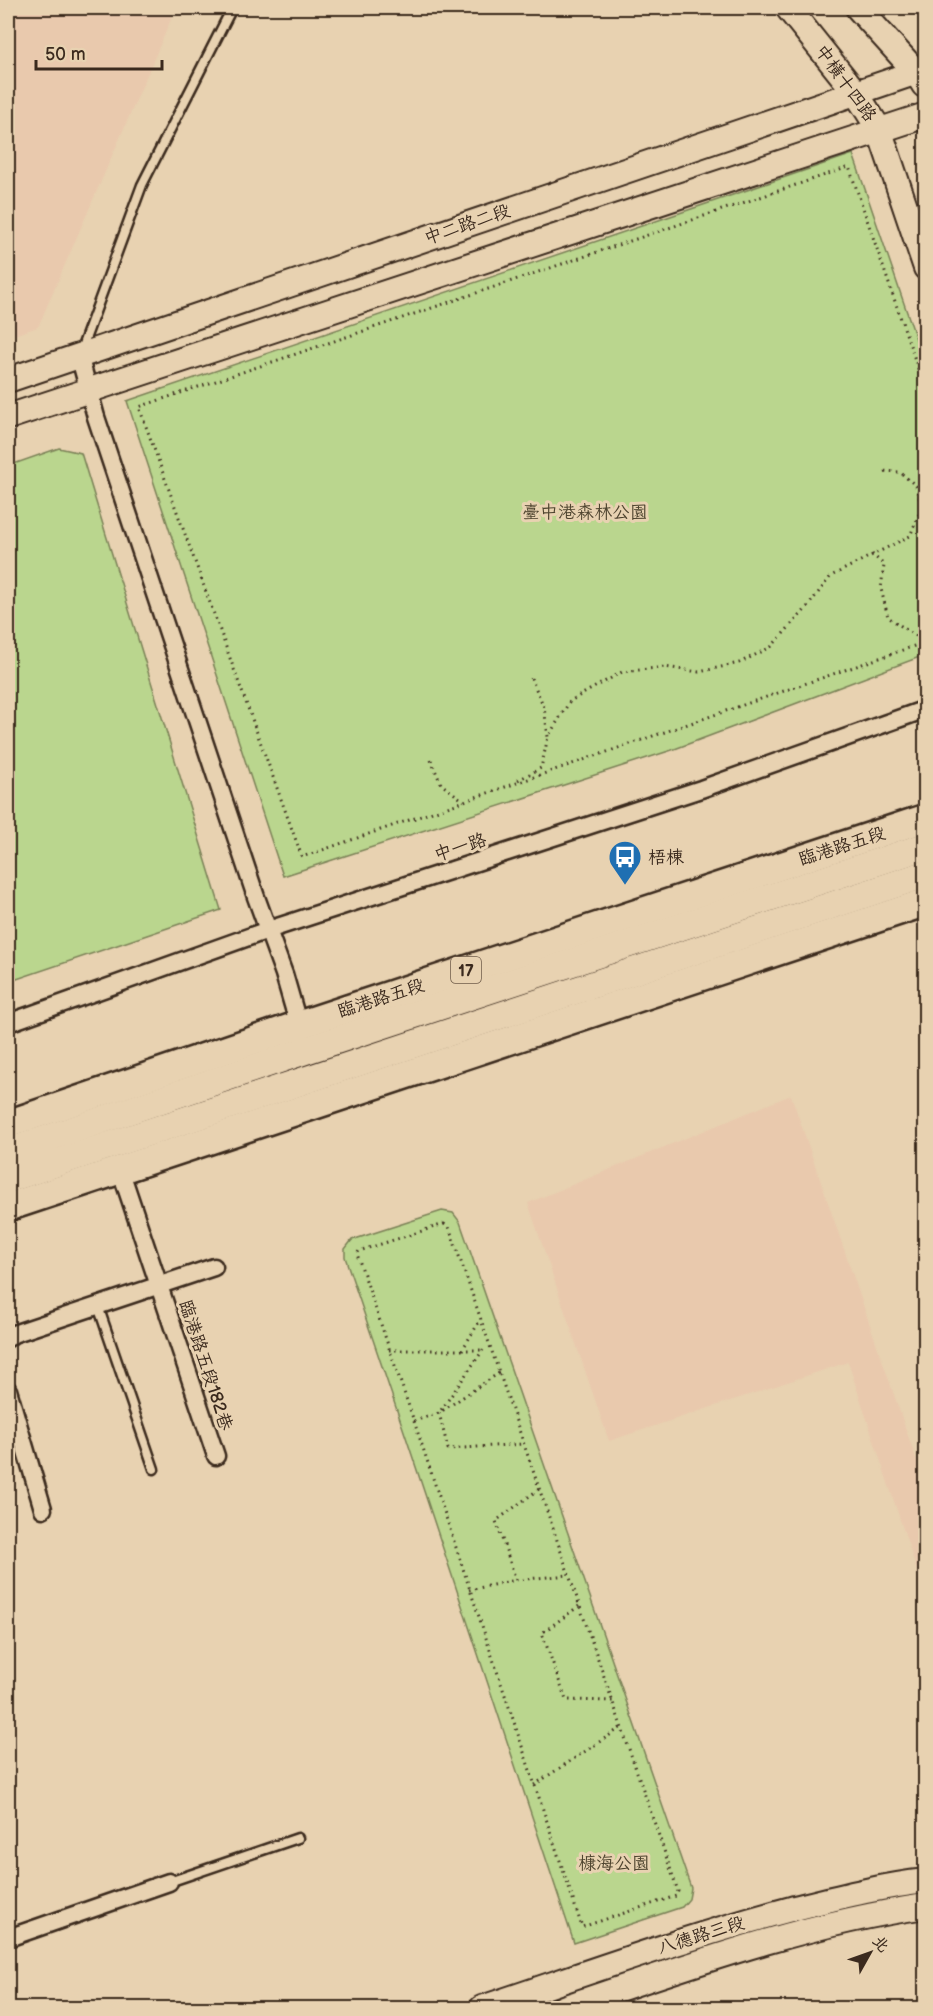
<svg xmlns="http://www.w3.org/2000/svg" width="933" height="2016" font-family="'Balsamiq Sans','LXGW WenKai TC',sans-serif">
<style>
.built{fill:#e9c9ad}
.green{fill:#bad68e;stroke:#7a8056;stroke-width:1.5}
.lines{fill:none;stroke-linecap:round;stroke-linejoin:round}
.lane-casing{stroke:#3b2a1e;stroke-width:13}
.street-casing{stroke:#3b2a1e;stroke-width:21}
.secondary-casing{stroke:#3b2a1e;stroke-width:28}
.primary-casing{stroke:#3b2a1e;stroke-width:32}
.path{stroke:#3b2a1e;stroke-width:3;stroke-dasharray:1.5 4.5;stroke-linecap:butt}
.lane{stroke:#e8d2b1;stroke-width:8}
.street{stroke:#e8d2b1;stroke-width:16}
.secondary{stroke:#e8d2b1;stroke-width:24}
.primary{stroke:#e8d2b1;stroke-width:27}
.labels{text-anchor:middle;stroke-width:6;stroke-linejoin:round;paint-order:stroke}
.shield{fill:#e8d2b1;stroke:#6f5c4a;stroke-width:1.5}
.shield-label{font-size:16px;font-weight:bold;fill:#3b2a1e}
.street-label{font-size:18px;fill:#3b2a1e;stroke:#e8d2b1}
.park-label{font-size:18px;fill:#4e442f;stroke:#e8d2b1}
.poi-label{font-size:18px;fill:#3b2a1e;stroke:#e8d2b1;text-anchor:start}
</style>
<rect width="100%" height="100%" fill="#e8d2b1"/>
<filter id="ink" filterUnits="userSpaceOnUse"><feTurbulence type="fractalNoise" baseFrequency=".0167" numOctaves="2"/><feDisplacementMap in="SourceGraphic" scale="12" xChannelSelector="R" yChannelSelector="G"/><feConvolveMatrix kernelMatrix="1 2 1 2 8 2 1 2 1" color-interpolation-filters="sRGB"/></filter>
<g filter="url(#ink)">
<g class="built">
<path d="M8,8H176L38,327L8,337Z"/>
<path d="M791,1095L925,1485V1595L848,1362L609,1441L528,1203Z"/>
</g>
<g class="green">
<path d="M853,154L925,365V655L672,750L283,876L127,401Z"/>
<path d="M59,448L81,453L221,910L8,982V466Z"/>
<path d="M442,1211L453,1213L460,1222L691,1888L689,1899L682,1907L574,1943L407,1440L345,1257V1249L352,1240Z"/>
</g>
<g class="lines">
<g class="lane-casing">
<g id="lane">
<path d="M81,350L142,185L232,8"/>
<path d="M98,1306L154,1469"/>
<path d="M169,1882L298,1838"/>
</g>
</g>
<g class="street-casing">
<g id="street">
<path d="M79,355L96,417L256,897L284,974L301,1033"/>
<path d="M8,1023L268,930L701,789L926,709"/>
<path d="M120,1169L216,1456"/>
<path d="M8,1338L13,1334L214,1267"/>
<path d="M8,1390L43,1509"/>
<path d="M8,1938L169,1882"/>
</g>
</g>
<g class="secondary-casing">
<g id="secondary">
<path d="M788,8L856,93L879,129L926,268"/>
<path d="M858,8L916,72L924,85"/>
<path d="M8,380L926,69"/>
<path d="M8,417L926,115"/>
<path d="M482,2008C584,1974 686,1937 791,1909C835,1898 880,1886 926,1881"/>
<path d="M563,2008C682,1968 801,1924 926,1906"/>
</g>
</g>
<g class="primary-casing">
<g id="primary">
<path d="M8,1124L299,1025L926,818"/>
<path d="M8,1152L307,1050L926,846"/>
<path d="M8,1179L926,874"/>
<path d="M8,1207L926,902"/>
</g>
</g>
<g class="path">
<path d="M926,392L849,167L139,407L302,857L926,642"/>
<path d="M872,554L884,565L881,589L888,617L914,635L926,640"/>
<path d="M531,678L544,707L548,737L570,701L622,672L665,667L699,672L739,663L771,647L805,610L831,576L910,536L922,507L916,486L900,472L882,471"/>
<path d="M431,760L441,784L464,801"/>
<path d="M518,780L541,768L548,737"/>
<path d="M444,1224L449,1227L678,1891L676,1896L582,1927L419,1436L357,1254L359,1251Z"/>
<path d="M389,1350H483"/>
<path d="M462,1350L481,1319"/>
<path d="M499,1373L439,1413L448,1449L524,1444"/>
<path d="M414,1421L439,1413L483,1350"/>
<path d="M516,1580L496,1521L539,1489"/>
<path d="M469,1590L516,1580L569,1575"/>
<path d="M579,1606L542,1633L566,1700L613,1701"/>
<path d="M534,1785L622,1727"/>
</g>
<use href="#lane" class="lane"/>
<use href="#street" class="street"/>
<use href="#secondary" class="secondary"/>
<use href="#primary" class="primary"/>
</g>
</g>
<defs>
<g id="bus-pin" transform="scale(1.725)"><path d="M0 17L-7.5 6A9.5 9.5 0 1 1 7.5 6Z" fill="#1f6fb2" stroke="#e8d2b1"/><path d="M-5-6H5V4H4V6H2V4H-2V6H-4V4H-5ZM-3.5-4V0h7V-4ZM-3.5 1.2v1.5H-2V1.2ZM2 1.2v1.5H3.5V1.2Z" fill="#fff"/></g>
</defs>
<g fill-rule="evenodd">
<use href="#bus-pin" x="625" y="857"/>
</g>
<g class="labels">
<rect class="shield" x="451" y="957" width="30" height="26" rx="4.5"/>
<g class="shield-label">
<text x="466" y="976">17</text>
</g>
<g class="street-label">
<text transform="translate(846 83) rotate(54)" y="6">中橫十四路</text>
<text transform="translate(467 224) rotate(-19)" y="6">中二路二段</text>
<text transform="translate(842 846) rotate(-18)" y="6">臨港路五段</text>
<text transform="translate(460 847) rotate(-18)" y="6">中一路</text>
<text transform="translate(381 998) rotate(-18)" y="6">臨港路五段</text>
<text transform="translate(206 1365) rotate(72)" y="6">臨港路五段182巷</text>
<text transform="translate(701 1935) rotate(-17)" y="6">八德路三段</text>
</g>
<g class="park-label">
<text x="585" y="518">臺中港森林公園</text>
<text x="614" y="1869">槺海公園</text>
</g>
<g class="poi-label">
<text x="648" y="863">梧棟</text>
</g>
</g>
<rect width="933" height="2016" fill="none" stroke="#e8d2b1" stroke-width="30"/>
<rect x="15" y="15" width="903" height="1986" fill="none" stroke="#3b2a1e" stroke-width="2" filter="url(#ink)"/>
<g transform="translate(870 1953) rotate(50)" stroke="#e8d2b1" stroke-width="4.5" paint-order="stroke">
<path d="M0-4.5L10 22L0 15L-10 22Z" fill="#3b2a1e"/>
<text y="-9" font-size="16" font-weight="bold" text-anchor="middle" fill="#3b2a1e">北</text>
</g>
<path d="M36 60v9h126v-9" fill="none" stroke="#3b2a1e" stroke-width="3"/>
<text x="45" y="60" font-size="18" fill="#3b2a1e" stroke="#e8d2b1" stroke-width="4.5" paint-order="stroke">50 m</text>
</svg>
